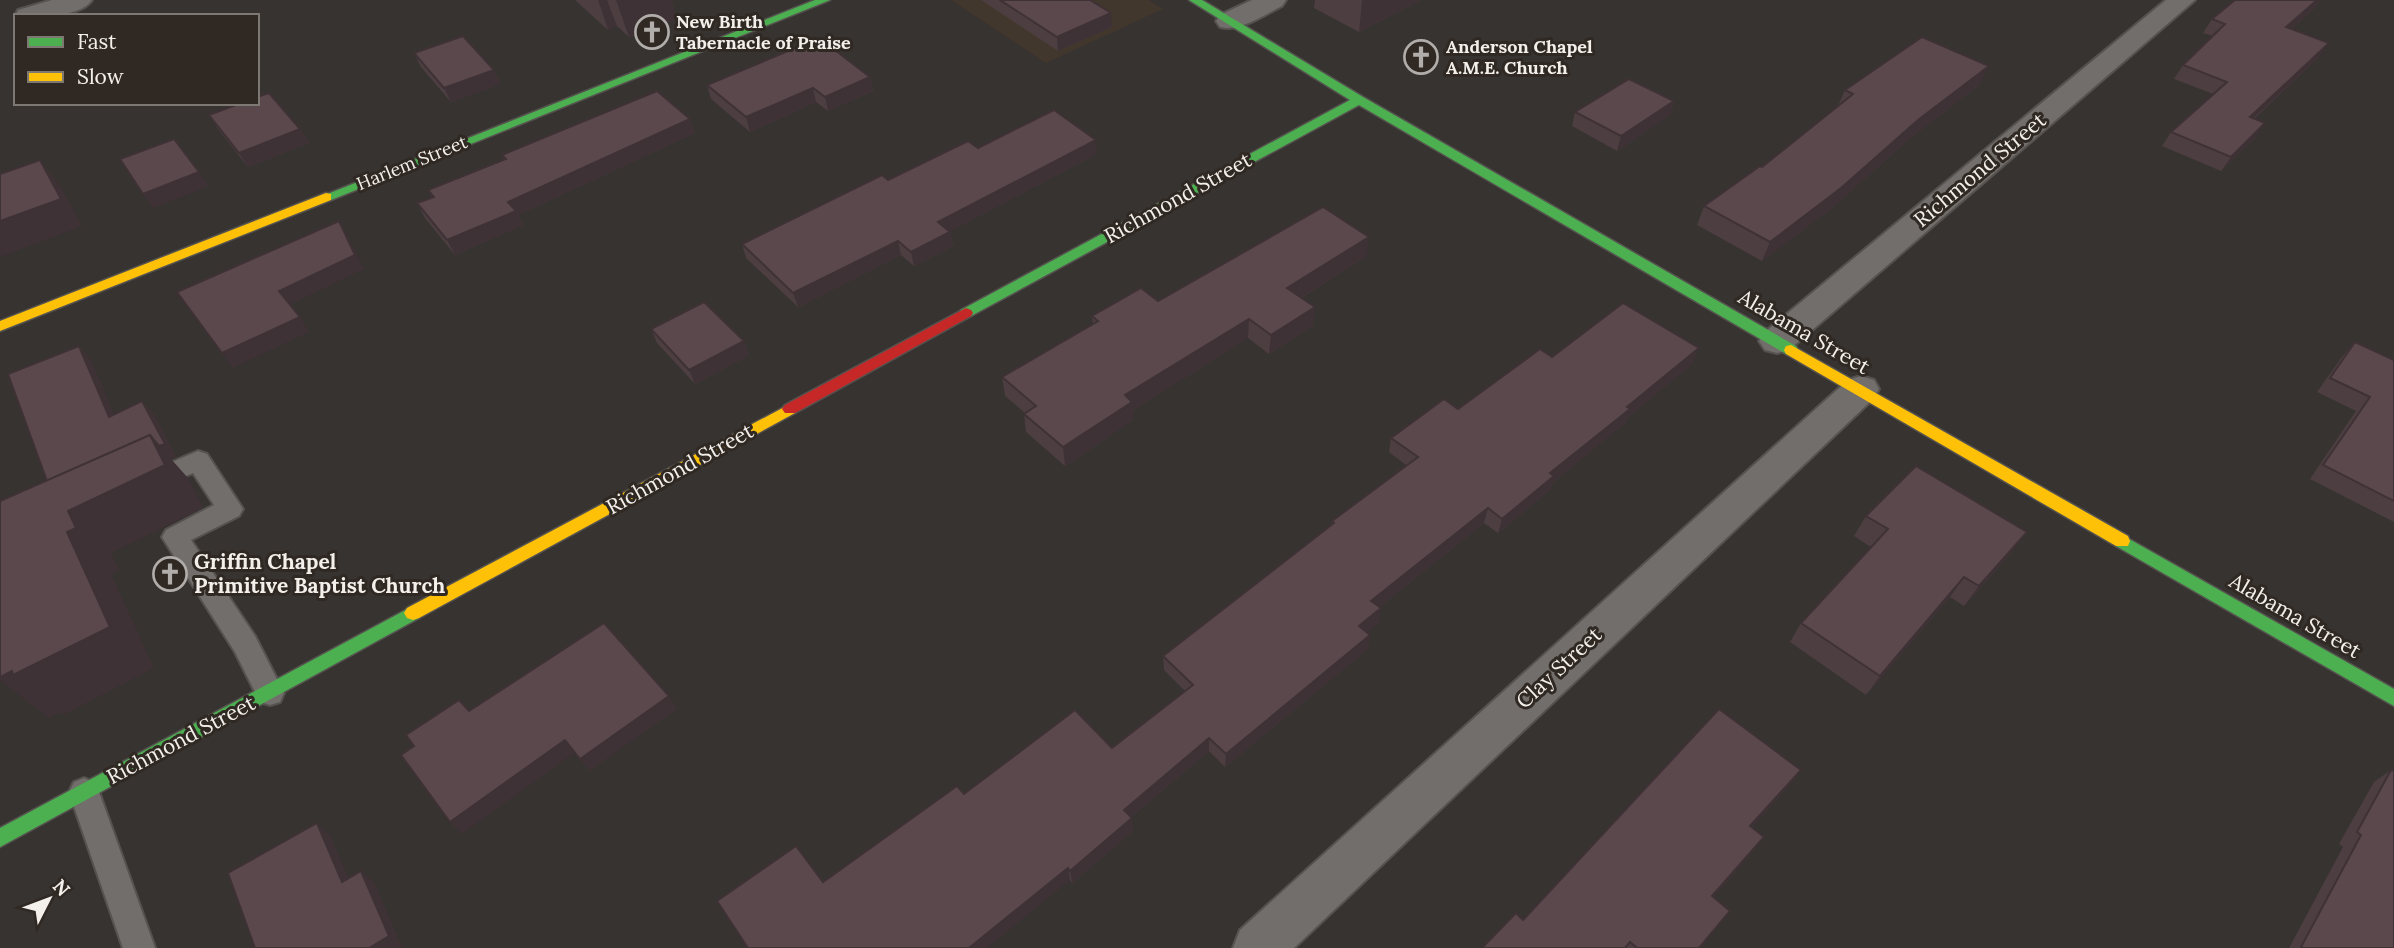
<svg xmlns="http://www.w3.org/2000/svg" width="2394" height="948" font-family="Lora,serif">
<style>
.built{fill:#42372d}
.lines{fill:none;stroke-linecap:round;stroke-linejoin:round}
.lane-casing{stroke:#55524f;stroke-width:4}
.street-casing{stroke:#55524f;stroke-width:4}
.fast-casing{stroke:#55524f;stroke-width:3}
.slow-casing{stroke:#55524f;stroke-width:3}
.jam-casing{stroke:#55524f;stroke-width:3}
.lane{fill:#726e6c;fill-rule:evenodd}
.street{fill:#726e6c;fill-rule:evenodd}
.fast{fill:#4caf50;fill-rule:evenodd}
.slow{fill:#ffc107;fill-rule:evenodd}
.jam{fill:#c62828;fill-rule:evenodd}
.wall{fill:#4d3e42}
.shaded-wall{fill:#3f3236}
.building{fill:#5a484d;stroke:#3f3236;stroke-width:2}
.labels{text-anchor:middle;stroke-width:6;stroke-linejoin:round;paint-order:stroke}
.far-poi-label{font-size:18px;font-weight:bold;fill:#f3efeb;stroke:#302923;text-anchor:start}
.far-street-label{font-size:18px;fill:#f3efeb;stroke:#302923}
.street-label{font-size:21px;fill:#f3efeb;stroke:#302923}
.poi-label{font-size:21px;font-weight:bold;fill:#f3efeb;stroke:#302923;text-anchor:start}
</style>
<rect width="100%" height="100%" fill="#373330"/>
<path class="built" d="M951,0H1148L1163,9L1046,63Z"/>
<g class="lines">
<g class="lane-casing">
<g id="lane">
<path d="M198,451L207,454L243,509L239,516L191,540L255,636L284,693L280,702L270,705L260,702L235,652L162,537L166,530L214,505L193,473L150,491L141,489L138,482L141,475Z"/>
<path d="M84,778L94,782L99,792L155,948H123L69,792L74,782Z"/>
</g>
</g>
<g class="street-casing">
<g id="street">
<path d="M52,0H92C78,20 31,15 15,16L18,10Z"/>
<path d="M1252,0H1286L1282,6C1264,15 1241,32 1220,27L1216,21L1220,15Z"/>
<path d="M2166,0H2195L1789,350L1777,353L1765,350L1759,341L1765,332Z"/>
<path d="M1861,376L1874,380L1879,389L1874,398L1294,948H1233L1240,930L1848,380Z"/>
</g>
</g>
<g class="fast-casing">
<g id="fast">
<path d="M815,0H830L331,200H321L320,197Z"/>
<path d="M1189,0H1202L1363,97L1796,346L1798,350L1791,355L1786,354L1359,105L971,316H961L959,313L961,310L1350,100Z"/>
<path d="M2122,535L2394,689V706L2116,546L2114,541L2116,536Z"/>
<path d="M413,606L419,608L422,613L419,618L0,847V828Z"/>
</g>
</g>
<g class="slow-casing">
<g id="slow">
<path d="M326,193L331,194V200L0,331V321Z"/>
<path d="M1791,345L2128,536L2130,541L2128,546H2116L1786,354L1784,350L1786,346Z"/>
<path d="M790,404L798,409L795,413L419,618L413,620L407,618L404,613L407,608Z"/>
</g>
</g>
<g class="jam-casing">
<path id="jam" d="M966,308L971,310L973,313L971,316L795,413H785L782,409L785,405Z"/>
</g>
<use href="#lane" class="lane"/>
<use href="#street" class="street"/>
<use href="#fast" class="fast"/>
<use href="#slow" class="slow"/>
<use href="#jam" class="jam"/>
</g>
<g class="wall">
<path d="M575,0H671L677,19L629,37L617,26L608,30Z"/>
<path d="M981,0H1090L1112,27L1058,51Z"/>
<path d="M1315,0H1421L1359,32L1314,8Z"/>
<path d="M2235,0H2320L2316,7L2291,29L2319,57L2254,119L2255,138L2221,171L2162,146L2171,132L2213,94L2174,79L2183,65L2213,36L2203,33L2212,19Z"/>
<path d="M414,53L494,70L500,84L451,102L421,67Z"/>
<path d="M870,77L873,91L828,111L816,102L750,132L711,99L707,85Z"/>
<path d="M1979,85L1909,139L1833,207L1762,261L1697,225L1704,206L1762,167L1838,106L1845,90Z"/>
<path d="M1674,101L1670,115L1617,151L1572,126L1575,112Z"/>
<path d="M209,115L300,129L309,143L248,167L218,129Z"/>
<path d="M690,119L695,133L518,215L523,225L455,255L425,218L417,203L432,197L428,190L504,159L502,155Z"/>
<path d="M978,148L1097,154L950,231L953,246L914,266L901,255L798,307L746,258L742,244L888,180Z"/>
<path d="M1367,256L1301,298L1313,326L1269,354L1248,338L1133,410V420L1065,466L1026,432L1024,414L1025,413L1005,396L1002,377L1093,324L1092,316Z"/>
<path d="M651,329L744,341L749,355L695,384L657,343Z"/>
<path d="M2355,342L2394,360V522L2310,479L2356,411L2317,392L2342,357Z"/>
<path d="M1552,357L1693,363L1627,418L1625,423L1552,483L1550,490L1498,533L1484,523L1379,607V623L1367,632L1368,649L1225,767L1209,751L1131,817L1133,831L1072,883L1070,880L823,882L964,794L1112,748L1185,691L1164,670L1163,656L1331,525L1332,521L1406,465L1389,452L1391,438L1458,409Z"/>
<path d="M1866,516L2012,552L1964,606L1950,597L1866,695L1790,642L1801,623L1871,547L1854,536Z"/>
<path d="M1801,770L1792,782L1752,827L1764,837L1755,849L1713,897L1730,911L1700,948H1482L1523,920Z"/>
<path d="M2391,770L2394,948H2289L2343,847L2339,844L2374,782Z"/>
</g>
<g class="shaded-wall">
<path d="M598,0H607L617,26L608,30Z"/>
<path d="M616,0H671L677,19L629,37Z"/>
<path d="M1362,0H1421L1359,32Z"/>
<path d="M2317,0H2320L2316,7L2277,41L2286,27Z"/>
<path d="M1111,13L1112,27L1058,51L1057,37Z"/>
<path d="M2329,43L2319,57L2240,131L2250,117Z"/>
<path d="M1989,66L1979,85L1909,139L1833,207L1762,261L1770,242L1918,120Z"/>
<path d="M494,70L500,84L451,102L444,88Z"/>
<path d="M870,77L873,91L828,111L825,97Z"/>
<path d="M813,88L816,102L750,132L746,117Z"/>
<path d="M1674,101L1670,115L1617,151L1621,136Z"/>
<path d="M690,119L695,133L518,215L523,225L455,255L447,240L508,202Z"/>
<path d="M2265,123L2255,138L2221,171L2231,157Z"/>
<path d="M300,129L309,143L248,167L239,153Z"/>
<path d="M1096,140L1097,154L941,236L938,222Z"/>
<path d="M40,160L61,187L82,226L0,257V221Z"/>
<path d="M199,172L209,186L153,208L143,194Z"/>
<path d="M339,221L348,236L364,269L289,305L279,291Z"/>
<path d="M950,232L953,246L914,266L911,252Z"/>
<path d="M1369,237L1367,256L1286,307L1287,288Z"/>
<path d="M898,241L901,255L798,307L793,293Z"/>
<path d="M1315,307L1313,326L1269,354L1271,335Z"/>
<path d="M300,317L309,332L233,368L222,353Z"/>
<path d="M1249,319L1248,338L1133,410V420L1065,466L1063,447L1125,395Z"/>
<path d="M744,341L749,355L695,384L689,370Z"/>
<path d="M79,346L91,360L121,431L109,417Z"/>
<path d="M1699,348L1693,363L1627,418L1625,423L1552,483L1550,490L1498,533L1502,519L1550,473L1627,407Z"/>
<path d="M142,401L155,415L177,458L172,460L188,478L203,508L111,553L119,570L111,574L154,668L63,715L59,712L49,718L0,680V677L67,532L68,511L150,435Z"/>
<path d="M1488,508L1484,523L1369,615L1371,601Z"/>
<path d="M2027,532L2012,552L1964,606L1979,586Z"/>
<path d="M1964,577L1950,597L1866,695L1880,676Z"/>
<path d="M1381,608L1379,623L1357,640L1359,626Z"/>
<path d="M1370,635L1368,649L1225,767L1226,754Z"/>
<path d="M669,696L677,709L589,771L580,759Z"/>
<path d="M1209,738V751L1125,822L1124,810Z"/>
<path d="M565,740L574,753L462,834L450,822Z"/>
<path d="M1801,770L1792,782L1742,838L1750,826Z"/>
<path d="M1132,818L1133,831L1072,883L1070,871Z"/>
<path d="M317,823L330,835L355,893L342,882Z"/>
<path d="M1764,837L1755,849L1704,907L1712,896Z"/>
<path d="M1068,868L1070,880L987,948H969Z"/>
<path d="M361,871L374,882L402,947L400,948H369Z"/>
</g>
<g class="building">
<path d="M1000,0H1090L1111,13L1057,37Z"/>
<path d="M2235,0H2317L2286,27L2329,43L2250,117L2265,123L2231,157L2171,132L2227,82L2183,65L2225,24L2212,19Z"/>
<path d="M463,36L494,70L444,88L414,53Z"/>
<path d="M1922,37L1989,66L1918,120L1841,188L1770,242L1704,206L1760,166L1762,167L1853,94L1845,90Z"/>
<path d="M819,38L870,77L825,97L813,88L746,117L707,85Z"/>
<path d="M1629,79L1674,101L1621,136L1575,112Z"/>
<path d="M657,91L690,119L508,202L516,211L447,240L417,203L434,197L428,190L506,159L502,155Z"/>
<path d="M269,93L300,129L239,153L209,115L241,103H257V97Z"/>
<path d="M1054,110L1096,140L938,222L950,232L911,252L898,241L793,293L742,244L882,175L888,180L968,141L978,148Z"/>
<path d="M174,139L199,172L143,194L120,159Z"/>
<path d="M40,160L61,199L0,221V174Z"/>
<path d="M1323,207L1369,237L1287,288L1315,307L1271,335L1249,319L1125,395L1132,402L1063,447L1024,414L1036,406L1002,377L1098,321L1092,316L1141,288L1158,301Z"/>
<path d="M339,221L355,255L279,291L300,317L222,353L177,292Z"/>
<path d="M704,302L744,341L689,370L651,329Z"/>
<path d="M1623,303L1699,348L1627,407L1630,409L1550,473L1554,476L1502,519L1488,508L1371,601L1381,608L1359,626L1370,635L1226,754L1209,738L1124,810L1132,818L1070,871L1068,868L969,948H748L717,901L796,846L823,882L957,786L964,794L1075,710L1112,748L1193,685L1163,656L1334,523L1332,521L1418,457L1391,438L1444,399L1458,409L1540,349L1552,357Z"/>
<path d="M2355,342L2394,360V501L2323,465L2370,397L2330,378Z"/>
<path d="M79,346L109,417L142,401L165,444L159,446L150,435L47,481L8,374Z"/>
<path d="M150,435L165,465L68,511L76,528L67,532L110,627L13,675L12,671L0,677V501Z"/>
<path d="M1916,466L2027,532L1979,586L1964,577L1880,676L1801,623L1888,529L1866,516Z"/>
<path d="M604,623L669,696L580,759L565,740L450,822L401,755L414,746L406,735L459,700L469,711Z"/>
<path d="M1719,709L1801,770L1750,826L1764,837L1712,896L1730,911L1699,948H1637L1630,942L1625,948H1482L1516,913L1523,920Z"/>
<path d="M2391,770L2394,771V948H2303L2301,947L2361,835L2357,832Z"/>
<path d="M317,823L342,882L361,871L389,936L369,948H255L228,873Z"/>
</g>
<defs>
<g id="church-ring" transform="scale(1.75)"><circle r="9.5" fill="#302923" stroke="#b1adaa" stroke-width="1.5"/><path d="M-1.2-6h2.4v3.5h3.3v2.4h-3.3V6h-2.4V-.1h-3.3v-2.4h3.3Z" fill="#b1adaa"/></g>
</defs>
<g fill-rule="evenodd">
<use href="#church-ring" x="652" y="32"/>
<use href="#church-ring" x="1421" y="57"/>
<use href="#church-ring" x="170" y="574"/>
</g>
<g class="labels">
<g class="far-poi-label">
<text x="676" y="28">New Birth<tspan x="676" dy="21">Tabernacle of Praise</tspan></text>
<text x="1446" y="53">Anderson Chapel<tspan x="1446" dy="21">A.M.E. Church</tspan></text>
</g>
<g class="far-street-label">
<text transform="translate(412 163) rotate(-22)" y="6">Harlem Street</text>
</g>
<g class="street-label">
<text transform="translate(1980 170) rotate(-40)" y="7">Richmond Street</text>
<text transform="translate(1178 198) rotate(-29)" y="7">Richmond Street</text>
<text transform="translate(1804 332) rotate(30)" y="7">Alabama Street</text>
<text transform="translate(680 469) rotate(-29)" y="7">Richmond Street</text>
<text transform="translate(2295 616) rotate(30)" y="7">Alabama Street</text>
<text transform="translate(1559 668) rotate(-43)" y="7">Clay Street</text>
<text transform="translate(181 740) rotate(-28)" y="7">Richmond Street</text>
</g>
<g class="poi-label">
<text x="194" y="569">Griffin Chapel<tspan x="194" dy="24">Primitive Baptist Church</tspan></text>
</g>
</g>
<rect x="14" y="14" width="245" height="91" fill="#302923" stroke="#7e7873" stroke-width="2"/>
<rect x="28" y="37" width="35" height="10" fill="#4caf50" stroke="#7e7873" stroke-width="2"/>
<text x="77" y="49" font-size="21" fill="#f3efeb">Fast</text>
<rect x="28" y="72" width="35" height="10" fill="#ffc107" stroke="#7e7873" stroke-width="2"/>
<text x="77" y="84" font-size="21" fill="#f3efeb">Slow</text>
<g transform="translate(49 899) rotate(48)" stroke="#302923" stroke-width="5" paint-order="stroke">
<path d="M0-5L12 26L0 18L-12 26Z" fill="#f3efeb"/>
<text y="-10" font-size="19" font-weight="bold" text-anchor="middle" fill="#f3efeb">N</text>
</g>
</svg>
